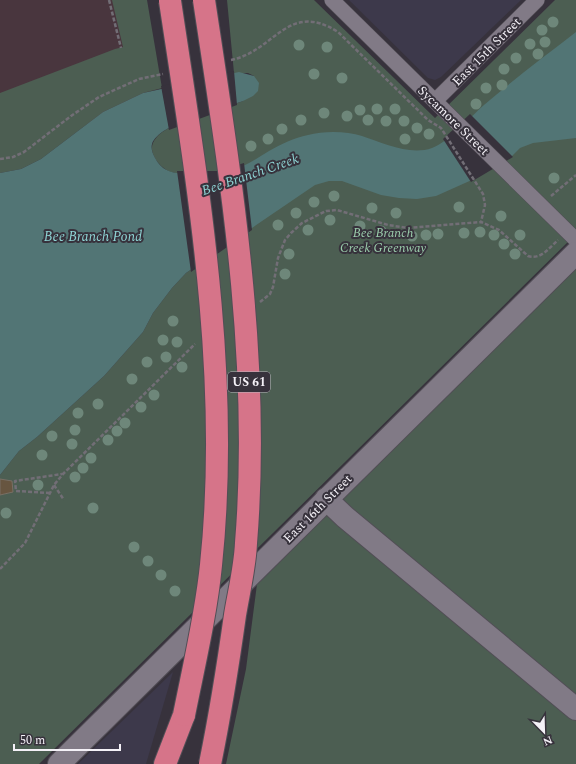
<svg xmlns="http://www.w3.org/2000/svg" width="576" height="764" font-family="Spectral,serif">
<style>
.commercial{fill:#3d394b}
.industrial{fill:#49363e}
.green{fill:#4c5e52}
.water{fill:#527575}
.pier{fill:#37323c}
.building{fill:#675540;stroke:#786f65}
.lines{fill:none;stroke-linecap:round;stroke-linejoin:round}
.street-casing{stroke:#524e56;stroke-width:16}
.secondary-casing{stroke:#524e56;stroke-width:24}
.highway-casing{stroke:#524e56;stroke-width:24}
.path{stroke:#726e76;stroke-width:2.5;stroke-dasharray:4 2;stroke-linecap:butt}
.street{stroke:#817a86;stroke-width:15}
.secondary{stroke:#817a86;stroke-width:22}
.highway{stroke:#d67489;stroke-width:22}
.highway-bridge-casing{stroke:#524e56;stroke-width:24;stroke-linecap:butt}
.highway-bridge{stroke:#d67489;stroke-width:22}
.tree{fill:#6e877a}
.labels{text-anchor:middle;stroke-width:4;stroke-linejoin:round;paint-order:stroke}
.shield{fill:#37323c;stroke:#bbb8bf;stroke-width:1}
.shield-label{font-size:12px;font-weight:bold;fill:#f4f1f7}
.street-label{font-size:13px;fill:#f4f1f7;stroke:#37323c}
.park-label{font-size:13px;font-style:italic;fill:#9bcdac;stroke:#37323c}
.water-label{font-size:14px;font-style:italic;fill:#8ed4d4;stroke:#37323c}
</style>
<rect width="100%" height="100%" fill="#37323c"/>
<g class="commercial">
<path d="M349,0H521L441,77L435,80L428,78Z"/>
<path d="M173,672L146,764H78Z"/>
</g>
<path class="industrial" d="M0,0H120L162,88L143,93L0,173Z"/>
<g class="green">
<path d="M112,0H147L162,88L143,93L103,112L41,159L21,169L0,173V93L115,49L123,47Z"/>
<path d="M227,0H314L435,118L555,0H576V234L39,764H0V475L19,451L37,437L104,376L143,332L153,313L172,288L186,273L252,228L218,173C203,173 186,176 171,172C161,169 148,153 153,143C156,136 163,131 169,128L243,101L254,76L248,73H234Z"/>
<path d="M576,268V764H226L246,669L257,584Z"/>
</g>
<path class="water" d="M576,32V138L533,143L520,148L510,158L474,179L436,196L417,199L399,198L381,195L342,181H329L315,185L186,273L172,288L153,313L143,332L104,376L37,437L19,451L0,475V173L21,169L41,159L103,112L143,93L239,72L254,76L259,83L258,91L253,96L243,101C223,108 159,123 152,144C150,151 156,161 161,166C168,173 179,174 189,173C208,173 225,172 243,166C252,162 261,156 269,151C281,144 294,138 308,135C324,131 346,131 362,136C383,143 410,156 432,148C450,141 469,118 484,105C513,80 545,56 576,32Z"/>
<g class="pier">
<path d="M234,71L237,105L169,130L161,86Z"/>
<path d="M470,114L513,157L471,182L443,139Z"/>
<path d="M244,163L252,230L191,272L177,171H218Z"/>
</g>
<path class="building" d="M0,479L12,481L13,492L0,495Z"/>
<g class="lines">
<g class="street-casing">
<g id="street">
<path d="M332,0L576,240"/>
<path d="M435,101L537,0"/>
</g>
</g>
<g class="secondary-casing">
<g id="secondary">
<path d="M326,499L345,517L576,709"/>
<path d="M59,764L576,253"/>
</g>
</g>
<g class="highway-casing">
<path id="highway" d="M165,764L184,715"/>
</g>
<g class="path">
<path d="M109,0L121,48"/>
<path d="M231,60C275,51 288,0 338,32L428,120L441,128L483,194L485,205L481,222"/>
<path d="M0,159L13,157L24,152L71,116L99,97L139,79L163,74"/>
<path d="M551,196L576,175"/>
<path d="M260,302L270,294L273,287L278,258L285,240L291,233L302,223L326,211L337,210L388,225L408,228L481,222L499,230L528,256C541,260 549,248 558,240"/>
<path d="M54,485L64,500"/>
<path d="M50,493L16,491L15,481L62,474"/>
<path d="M0,569L25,543L54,485L63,474L195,344"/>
</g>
<use href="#street" class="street"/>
<use href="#secondary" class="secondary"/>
<use href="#highway" class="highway"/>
<g class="highway-bridge-casing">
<g id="highway-bridge">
<path d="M204,0C231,179 261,361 246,543C245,567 239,591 235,615C228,665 220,715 210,764"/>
<path d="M170,1C198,187 231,376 211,565C206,615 194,665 184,715"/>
</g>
</g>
<use href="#highway-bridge" class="highway-bridge"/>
</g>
<g class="tree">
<circle cx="553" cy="22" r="5.5"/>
<circle cx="542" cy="30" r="5.5"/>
<circle cx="545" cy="42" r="5.5"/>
<circle cx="530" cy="44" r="5.5"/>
<circle cx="299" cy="45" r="5.5"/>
<circle cx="327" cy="47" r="5.5"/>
<circle cx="538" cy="54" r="5.5"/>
<circle cx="516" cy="58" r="5.5"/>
<circle cx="504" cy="69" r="5.5"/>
<circle cx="314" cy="74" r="5.5"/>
<circle cx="342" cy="78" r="5.5"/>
<circle cx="502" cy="85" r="5.5"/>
<circle cx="486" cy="88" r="5.5"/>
<circle cx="476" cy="104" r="5.5"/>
<circle cx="377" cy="109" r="5.5"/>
<circle cx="395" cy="109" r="5.5"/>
<circle cx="360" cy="110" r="5.5"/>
<circle cx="324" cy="113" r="5.5"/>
<circle cx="347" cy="116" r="5.5"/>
<circle cx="301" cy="120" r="5.5"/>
<circle cx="368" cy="120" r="5.5"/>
<circle cx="386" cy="121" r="5.5"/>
<circle cx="404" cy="121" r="5.5"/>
<circle cx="417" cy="128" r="5.5"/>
<circle cx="282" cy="129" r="5.5"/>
<circle cx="429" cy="134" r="5.5"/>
<circle cx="268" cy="139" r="5.5"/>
<circle cx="405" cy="139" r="5.5"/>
<circle cx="251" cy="146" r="5.5"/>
<circle cx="554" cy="178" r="5.5"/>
<circle cx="334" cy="196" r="5.5"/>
<circle cx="314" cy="202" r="5.5"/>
<circle cx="459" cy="207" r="5.5"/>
<circle cx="372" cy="208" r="5.5"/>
<circle cx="296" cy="213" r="5.5"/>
<circle cx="396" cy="213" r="5.5"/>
<circle cx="501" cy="216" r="5.5"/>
<circle cx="330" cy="220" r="5.5"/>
<circle cx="278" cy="225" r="5.5"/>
<circle cx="360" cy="226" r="5.5"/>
<circle cx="308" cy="230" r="5.5"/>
<circle cx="381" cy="231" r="5.5"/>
<circle cx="480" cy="232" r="5.5"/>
<circle cx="464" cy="233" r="5.5"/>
<circle cx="438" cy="234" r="5.5"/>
<circle cx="426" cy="235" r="5.5"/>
<circle cx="494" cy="235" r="5.5"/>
<circle cx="520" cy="235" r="5.5"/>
<circle cx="412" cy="236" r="5.5"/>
<circle cx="504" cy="244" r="5.5"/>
<circle cx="289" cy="254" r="5.5"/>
<circle cx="515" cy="254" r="5.5"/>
<circle cx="285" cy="274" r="5.5"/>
<circle cx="173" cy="321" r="5.5"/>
<circle cx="163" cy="340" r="5.5"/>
<circle cx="177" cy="342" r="5.5"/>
<circle cx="166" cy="357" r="5.5"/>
<circle cx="147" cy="362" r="5.5"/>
<circle cx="182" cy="367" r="5.5"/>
<circle cx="132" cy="379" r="5.5"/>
<circle cx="154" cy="395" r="5.5"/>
<circle cx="98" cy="404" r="5.5"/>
<circle cx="141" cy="407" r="5.5"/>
<circle cx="78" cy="413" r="5.5"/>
<circle cx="125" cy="423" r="5.5"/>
<circle cx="75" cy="430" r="5.5"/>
<circle cx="117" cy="431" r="5.5"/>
<circle cx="52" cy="436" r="5.5"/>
<circle cx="108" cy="440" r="5.5"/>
<circle cx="72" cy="444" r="5.5"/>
<circle cx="42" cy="455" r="5.5"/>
<circle cx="91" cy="458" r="5.5"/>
<circle cx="83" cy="468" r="5.5"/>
<circle cx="75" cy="477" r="5.5"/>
<circle cx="38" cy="485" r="5.5"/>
<circle cx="93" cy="508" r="5.5"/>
<circle cx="6" cy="513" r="5.5"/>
<circle cx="134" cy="547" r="5.5"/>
<circle cx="148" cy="561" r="5.5"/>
<circle cx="161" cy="575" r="5.5"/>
<circle cx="175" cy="591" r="5.5"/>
</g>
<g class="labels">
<rect class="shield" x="228" y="372" width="42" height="20" rx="3"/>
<g class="shield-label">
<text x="249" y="386">US 61</text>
</g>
<g class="street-label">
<text transform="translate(486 51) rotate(-45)" y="5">East 15th Street</text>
<text transform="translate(454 120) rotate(44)" y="5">Sycamore Street</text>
<text transform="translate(317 508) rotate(-45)" y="5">East 16th Street</text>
</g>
<g class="park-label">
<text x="383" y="237">Bee Branch<tspan x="383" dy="15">Creek Greenway</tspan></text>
</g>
<g class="water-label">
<text transform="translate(250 174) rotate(-19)" y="5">Bee Branch Creek</text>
<text x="93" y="241">Bee Branch Pond</text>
</g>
</g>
<g transform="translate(544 732) rotate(157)" stroke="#37323c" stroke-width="3" paint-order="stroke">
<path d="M0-3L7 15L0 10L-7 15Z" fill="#f4f1f7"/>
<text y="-6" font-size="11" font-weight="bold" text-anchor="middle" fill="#f4f1f7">N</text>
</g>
<path d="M14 744v6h106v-6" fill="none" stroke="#f4f1f7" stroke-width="2"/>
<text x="20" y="744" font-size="12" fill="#f4f1f7" stroke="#37323c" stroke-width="3" paint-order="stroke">50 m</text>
</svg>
